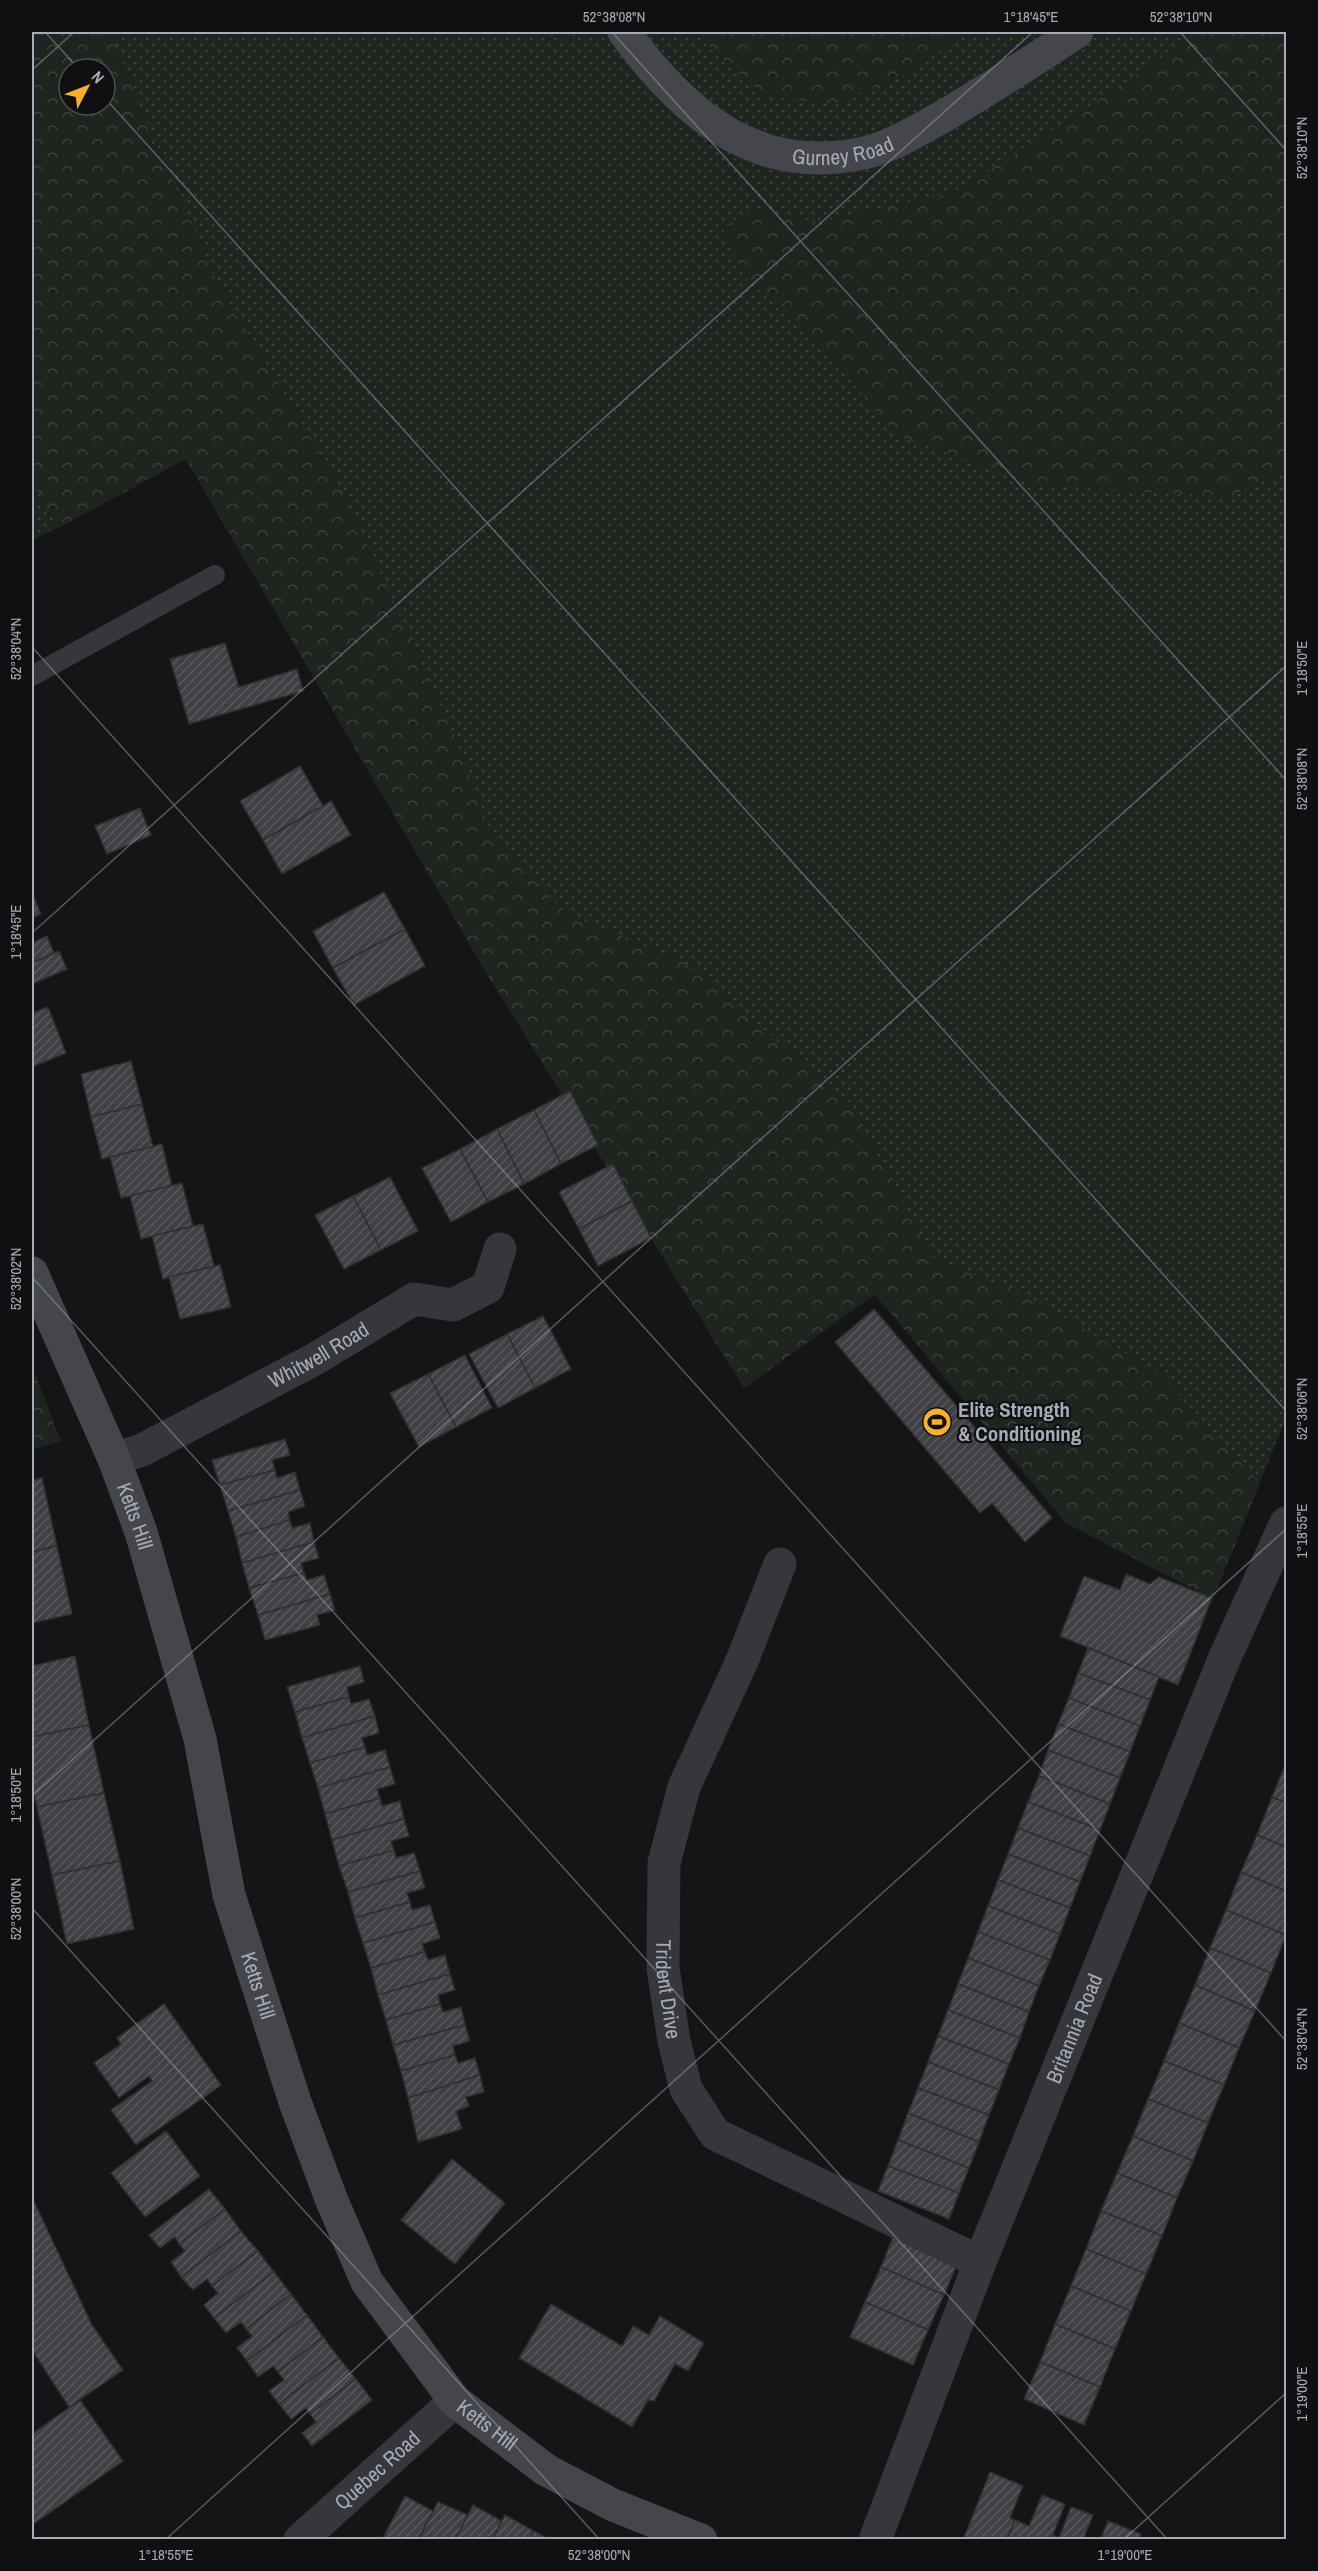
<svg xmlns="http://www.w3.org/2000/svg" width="1318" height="2571" font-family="'Archivo Narrow',sans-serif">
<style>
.grass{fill:url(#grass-dots);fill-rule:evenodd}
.forest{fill:url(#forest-crowns);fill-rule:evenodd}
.building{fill:url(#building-hatch);stroke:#2f2f33;stroke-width:1.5}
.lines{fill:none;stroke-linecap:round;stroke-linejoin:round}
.lane{stroke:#36373c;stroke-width:20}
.street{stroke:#36373c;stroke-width:33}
.secondary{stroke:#44464c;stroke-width:33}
.ticks{fill:none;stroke:#a6acb7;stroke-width:1.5;stroke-opacity:0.45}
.labels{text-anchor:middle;stroke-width:4.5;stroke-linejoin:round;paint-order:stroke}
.street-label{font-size:21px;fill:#a6acb7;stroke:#101012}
.poi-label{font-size:21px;font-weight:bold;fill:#a6acb7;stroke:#101012;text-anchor:start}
.neatline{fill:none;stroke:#a6acb7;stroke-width:2}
.ticks-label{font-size:15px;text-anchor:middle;fill:#a6acb7}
</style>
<defs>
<pattern id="grass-dots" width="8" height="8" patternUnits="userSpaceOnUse" patternTransform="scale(1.5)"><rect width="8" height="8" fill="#1d251e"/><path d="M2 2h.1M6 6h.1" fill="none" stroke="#3b423c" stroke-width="1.8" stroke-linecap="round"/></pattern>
<pattern id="forest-crowns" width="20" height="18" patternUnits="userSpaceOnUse" patternTransform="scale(1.5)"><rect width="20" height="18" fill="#1d251e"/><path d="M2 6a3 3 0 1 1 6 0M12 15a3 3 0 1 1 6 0" fill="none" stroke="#3b423c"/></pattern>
<pattern id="building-hatch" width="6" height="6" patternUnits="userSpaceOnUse" patternTransform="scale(1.5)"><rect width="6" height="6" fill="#3f4044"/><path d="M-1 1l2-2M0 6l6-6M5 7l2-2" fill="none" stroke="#58595d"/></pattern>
</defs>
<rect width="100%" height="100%" fill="#151517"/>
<path class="grass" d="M32,32H1286V1418L1213,1599L1066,1523L875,1294L744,1388L487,974L186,459L32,541ZM69,69H105V105H69Z"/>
<g class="forest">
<path d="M32,32H111L137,99L218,283L343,492L447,718L495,841L565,913L685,962L848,1101L934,1259L1020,1292L1159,1373L1260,1483L1213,1599L1066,1523L875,1294L744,1388L487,974L186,459L58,528L32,481ZM69,69H105V105H69Z"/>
<path d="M539,32H578L579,34L563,41Z"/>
<path d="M700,32H966L903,76L833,104L764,95L711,49Z"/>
<path d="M1198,32H1286V470L1228,497L1035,485L899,436L801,324L745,277L723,230L748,209L819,222L956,191L1113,91Z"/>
<path d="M32,1366L61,1441L32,1450Z"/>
</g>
<g class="building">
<path d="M225,643L239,687L297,669L303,691L189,724L170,659Z"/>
<path d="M300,766L323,806L263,840L240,801Z"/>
<path d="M331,801L351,835L282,874L263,840Z"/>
<path d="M140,808L151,835L107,854L95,826Z"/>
<path d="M384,892L405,929L333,968L313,931Z"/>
<path d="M34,897L41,914L32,918V898Z"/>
<path d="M405,929L425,966L354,1005L333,968Z"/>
<path d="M47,936L54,953L32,963V943Z"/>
<path d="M59,951L67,969L32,984V963Z"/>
<path d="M48,1007L66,1053L32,1067V1013Z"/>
<path d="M131,1061L142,1104L91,1117L81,1074Z"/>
<path d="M570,1091L598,1145L561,1164L534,1110Z"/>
<path d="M142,1104L153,1147L102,1159L91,1117Z"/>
<path d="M534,1110L561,1164L524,1184L497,1129Z"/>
<path d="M497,1129L524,1184L488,1202L460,1149Z"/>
<path d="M162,1144L172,1186L121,1198L110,1157Z"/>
<path d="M460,1149L488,1202L451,1222L422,1168Z"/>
<path d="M613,1164L632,1201L579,1229L559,1192Z"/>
<path d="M390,1177L418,1231L381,1250L353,1196Z"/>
<path d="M182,1183L193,1226L141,1239L130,1196Z"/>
<path d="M353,1196L381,1250L344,1269L315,1215Z"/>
<path d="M632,1201L651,1238L598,1266L579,1229Z"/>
<path d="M203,1224L214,1266L163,1279L152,1236Z"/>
<path d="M220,1265L231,1307L180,1319L169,1277Z"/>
<path d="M874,1309L1052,1518L1025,1542L992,1503L980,1513L835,1342Z"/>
<path d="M543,1316L571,1369L535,1388L507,1334Z"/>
<path d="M507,1334L535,1388L498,1408L469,1354Z"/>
<path d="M465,1355L492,1408L456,1427L428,1374Z"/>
<path d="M428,1374L456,1427L419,1447L390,1393Z"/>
<path d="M285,1439L290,1455L272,1460L275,1470L220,1485L212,1460Z"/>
<path d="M275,1470L277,1478L295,1472L300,1490L228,1511L220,1485Z"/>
<path d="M42,1478L57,1546L32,1552V1480Z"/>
<path d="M300,1490L305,1506L288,1512L290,1520L236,1537L228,1511Z"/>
<path d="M290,1520L292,1528L310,1523L314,1542L242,1563L236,1537Z"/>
<path d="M314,1542L319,1558L301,1563L304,1573L249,1588L242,1563Z"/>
<path d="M57,1546L72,1614L32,1623V1552Z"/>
<path d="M304,1573L307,1580L324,1575L330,1594L258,1615L249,1588Z"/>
<path d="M1126,1574L1150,1584L1159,1577L1212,1598L1178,1685L1060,1636L1084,1576L1120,1590Z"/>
<path d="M330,1594L335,1610L317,1615L320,1625L265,1640L258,1615Z"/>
<path d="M1088,1648L1159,1677L1150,1700L1078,1673Z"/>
<path d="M75,1656L89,1725L32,1737V1666Z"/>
<path d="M360,1666L364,1682L347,1687L349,1697L295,1712L287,1687Z"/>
<path d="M1078,1673L1150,1700L1140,1726L1069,1698Z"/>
<path d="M349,1697L351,1704L369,1699L375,1716L302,1738L295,1712Z"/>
<path d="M1069,1698L1140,1726L1130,1752L1058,1724Z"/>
<path d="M375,1716L379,1733L362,1738L365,1747L310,1763L302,1738Z"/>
<path d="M1058,1724L1130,1752L1120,1778L1048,1750Z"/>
<path d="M89,1725L104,1793L37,1807L32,1784V1737Z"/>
<path d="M365,1747L367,1755L385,1750L390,1767L318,1788L310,1763Z"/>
<path d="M1048,1750L1120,1778L1110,1804L1039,1776Z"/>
<path d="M1286,1763V1803L1272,1797Z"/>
<path d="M390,1767L395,1784L377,1789L380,1798L325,1814L318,1788Z"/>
<path d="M1039,1776L1110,1804L1100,1830L1028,1802Z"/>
<path d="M104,1793L120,1861L52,1875L37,1807Z"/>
<path d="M1272,1797L1286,1803V1847L1257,1835Z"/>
<path d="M380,1798L382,1806L400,1801L404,1819L332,1840L325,1814Z"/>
<path d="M1028,1802L1100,1830L1090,1856L1018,1828Z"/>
<path d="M404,1819L409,1836L391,1841L394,1850L339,1866L332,1840Z"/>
<path d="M1018,1828L1090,1856L1080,1882L1008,1854Z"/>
<path d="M1257,1835L1286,1847V1891L1241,1872Z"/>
<path d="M394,1850L396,1858L414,1853L420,1871L348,1892L339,1866Z"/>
<path d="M1008,1854L1080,1882L1070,1908L998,1880Z"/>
<path d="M120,1861L134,1929L67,1944L52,1875Z"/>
<path d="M420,1871L425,1888L407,1893L410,1902L355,1918L348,1892Z"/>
<path d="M1241,1872L1286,1891V1935L1226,1910Z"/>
<path d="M998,1880L1070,1908L1060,1934L988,1906Z"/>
<path d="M410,1902L412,1910L430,1905L435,1922L363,1943L355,1918Z"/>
<path d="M988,1906L1060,1934L1050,1960L978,1932Z"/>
<path d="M1226,1910L1286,1935L1271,1973L1210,1948Z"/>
<path d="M435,1922L440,1938L422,1944L425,1952L371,1968L363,1943Z"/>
<path d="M978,1932L1050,1960L1039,1986L968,1958Z"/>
<path d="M1210,1948L1271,1973L1255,2011L1195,1985Z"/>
<path d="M425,1952L428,1960L445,1955L450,1974L378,1995L371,1968Z"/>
<path d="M968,1958L1039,1986L1029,2012L958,1984Z"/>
<path d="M450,1974L455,1990L438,1995L440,2004L386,2020L378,1995Z"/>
<path d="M958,1984L1029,2012L1020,2038L948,2010Z"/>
<path d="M1195,1985L1255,2011L1239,2048L1179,2023Z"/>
<path d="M164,2004L221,2085L136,2145L111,2110L152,2081L149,2076L119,2098L94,2063L121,2044L117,2038Z"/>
<path d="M440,2004L443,2012L461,2007L465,2025L393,2045L386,2020Z"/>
<path d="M948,2010L1020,2038L1009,2064L938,2036Z"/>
<path d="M1179,2023L1239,2048L1224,2085L1164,2061Z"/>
<path d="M465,2025L470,2041L453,2046L455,2055L401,2071L393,2045Z"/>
<path d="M938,2036L1009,2064L999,2090L928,2062Z"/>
<path d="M455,2055L458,2063L475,2058L480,2075L408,2098L401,2071Z"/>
<path d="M1164,2061L1224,2085L1208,2123L1148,2099Z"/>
<path d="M928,2062L999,2090L989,2115L918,2088Z"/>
<path d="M480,2075L484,2092L466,2097L469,2106L456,2111L462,2129L418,2142L408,2098Z"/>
<path d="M918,2088L989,2115L979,2142L908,2113Z"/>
<path d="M1148,2099L1208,2123L1193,2161L1133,2136Z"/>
<path d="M908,2113L979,2142L969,2168L898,2140Z"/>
<path d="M166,2131L200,2176L145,2217L111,2173Z"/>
<path d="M1133,2136L1193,2161L1177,2198L1117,2173Z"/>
<path d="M898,2140L969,2168L959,2193L888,2166Z"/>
<path d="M452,2159L505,2203L455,2264L401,2220Z"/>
<path d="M888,2166L959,2193L949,2219L878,2191Z"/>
<path d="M1117,2173L1177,2198L1162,2236L1101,2211Z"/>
<path d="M209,2189L225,2209L179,2244L175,2237L160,2248L149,2235Z"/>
<path d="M32,2197L92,2325L123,2370L69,2407L32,2350Z"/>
<path d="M225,2209L241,2231L181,2277L171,2262L185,2251L179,2244Z"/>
<path d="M1101,2211L1162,2236L1146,2274L1086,2249Z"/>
<path d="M241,2231L258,2251L212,2286L207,2279L193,2290L181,2277Z"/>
<path d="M895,2232L959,2260L944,2295L881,2267Z"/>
<path d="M1086,2249L1146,2274L1131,2311L1071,2286Z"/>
<path d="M258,2251L274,2272L214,2318L204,2305L218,2293L212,2286Z"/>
<path d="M881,2267L944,2295L928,2330L865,2302Z"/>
<path d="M274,2272L291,2294L246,2329L241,2322L226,2333L214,2318Z"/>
<path d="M1071,2286L1131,2311L1115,2349L1055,2324Z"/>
<path d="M291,2294L307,2315L247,2361L237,2348L252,2336L246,2329Z"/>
<path d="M865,2302L928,2330L913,2365L850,2337Z"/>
<path d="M551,2304L622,2346L633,2326L649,2335L660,2316L704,2343L688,2371L675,2364L654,2401L648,2400L632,2427L519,2358Z"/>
<path d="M307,2315L323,2337L278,2372L273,2366L258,2377L247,2361Z"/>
<path d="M1055,2324L1115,2349L1100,2387L1040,2362Z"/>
<path d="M323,2337L339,2358L279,2404L269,2391L284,2380L278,2372Z"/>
<path d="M339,2358L356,2379L310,2414L306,2408L291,2419L279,2404Z"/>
<path d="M1040,2362L1100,2387L1084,2425L1024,2399Z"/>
<path d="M356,2379L372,2400L312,2446L302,2433L316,2422L310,2414Z"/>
<path d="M80,2400L123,2461L32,2525V2434Z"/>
<path d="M990,2472L1023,2486L1010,2518L1015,2520L1007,2540H963Z"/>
<path d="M1042,2495L1065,2504L1051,2540H1007L1015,2520L1029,2526Z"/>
<path d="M405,2496L433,2511L418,2540H382Z"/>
<path d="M438,2502L468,2515L455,2540H418Z"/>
<path d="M473,2505L502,2521L492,2540H455Z"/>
<path d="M1071,2507L1093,2515L1083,2540H1051L1053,2535L1059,2538Z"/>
<path d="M505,2515L534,2531L529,2540H492Z"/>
<path d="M1108,2521L1141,2534L1139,2540H1100Z"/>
<path d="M534,2531L550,2540H529Z"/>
</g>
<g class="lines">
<path class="lane" d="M32,676L215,575"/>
<g class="street">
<path id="s1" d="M114,1459L142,1450L315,1359L414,1299L453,1305L488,1287L500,1249"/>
<path id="s2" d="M780,1564L742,1661L684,1787L664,1863L663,1968L674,2041L686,2089L715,2134L980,2262"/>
<path id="s3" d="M300,2540L455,2401"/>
<path id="s4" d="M875,2540L980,2262L1225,1657L1286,1523"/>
</g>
<g class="secondary">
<path id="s5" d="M624,32C683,113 756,177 864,153C891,147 918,130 942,117C988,90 1032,61 1077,32"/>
<path id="s6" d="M32,1273L114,1459L141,1532L200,1739L229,1895L295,2102L332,2201L367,2282L455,2401L546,2470L613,2505L701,2540"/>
</g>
</g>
<path class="ticks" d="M45,32L79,69M612,32L1286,780M1180,32L1286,150M32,70L74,32M105,98L1286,1411M32,647L1286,2041M32,933L1033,32M32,1277L1168,2540M32,1796L1286,666M32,1908L600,2540M32,2538L33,2540M165,2540L1286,1529M1123,2540L1286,2393"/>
<defs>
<g id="stadium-disc" transform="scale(1.5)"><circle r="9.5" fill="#f6b02e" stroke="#101012"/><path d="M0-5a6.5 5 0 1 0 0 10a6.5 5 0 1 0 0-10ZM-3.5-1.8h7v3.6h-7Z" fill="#111"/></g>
</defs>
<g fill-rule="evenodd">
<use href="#stadium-disc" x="937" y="1422"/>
</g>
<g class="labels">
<g class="street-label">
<text dy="7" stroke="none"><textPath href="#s5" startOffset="266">Gurney Road</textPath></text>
<text dy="7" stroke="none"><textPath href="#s1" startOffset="230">Whitwell Road</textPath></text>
<text dy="7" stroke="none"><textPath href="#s6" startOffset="264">Ketts Hill</textPath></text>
<text dy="7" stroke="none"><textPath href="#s6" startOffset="750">Ketts Hill</textPath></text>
<text dy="7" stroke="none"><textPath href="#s2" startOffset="448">Trident Drive</textPath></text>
<text dy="7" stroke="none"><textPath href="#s4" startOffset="549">Britannia Road</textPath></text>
<text dy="7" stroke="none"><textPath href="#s6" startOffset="1254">Ketts Hill</textPath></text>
<text dy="7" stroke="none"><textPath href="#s3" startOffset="104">Quebec Road</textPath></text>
</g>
<g class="poi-label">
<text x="958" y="1417">Elite Strength<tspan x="958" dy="24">&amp; Conditioning</tspan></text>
</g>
</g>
<rect width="1318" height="2571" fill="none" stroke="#101012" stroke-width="66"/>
<g transform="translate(87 87) rotate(48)"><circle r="28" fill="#101012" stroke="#4c4e54" stroke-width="1.5"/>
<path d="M0-4.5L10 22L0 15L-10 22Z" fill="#f6b02e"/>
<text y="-9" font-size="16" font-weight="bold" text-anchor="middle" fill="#a6acb7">N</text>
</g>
<rect x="33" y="33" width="1252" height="2505" class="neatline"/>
<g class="ticks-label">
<text x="614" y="22">52°38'08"N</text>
<text x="1031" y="22">1°18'45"E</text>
<text x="1181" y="22">52°38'10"N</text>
<text transform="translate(1302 148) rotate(-90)" y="5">52°38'10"N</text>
<text transform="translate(16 649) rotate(-90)" y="5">52°38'04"N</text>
<text transform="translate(1302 668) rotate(-90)" y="5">1°18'50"E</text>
<text transform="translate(1302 779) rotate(-90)" y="5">52°38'08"N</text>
<text transform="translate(16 932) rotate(-90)" y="5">1°18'45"E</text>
<text transform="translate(16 1279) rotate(-90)" y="5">52°38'02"N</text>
<text transform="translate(1302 1409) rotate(-90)" y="5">52°38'06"N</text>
<text transform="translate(1302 1531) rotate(-90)" y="5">1°18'55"E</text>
<text transform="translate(16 1795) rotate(-90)" y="5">1°18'50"E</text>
<text transform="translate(16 1909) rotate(-90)" y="5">52°38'00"N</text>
<text transform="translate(1302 2039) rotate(-90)" y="5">52°38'04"N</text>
<text transform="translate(1302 2394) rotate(-90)" y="5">1°19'00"E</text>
<text x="166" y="2560">1°18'55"E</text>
<text x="599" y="2560">52°38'00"N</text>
<text x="1125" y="2560">1°19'00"E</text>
</g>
</svg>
